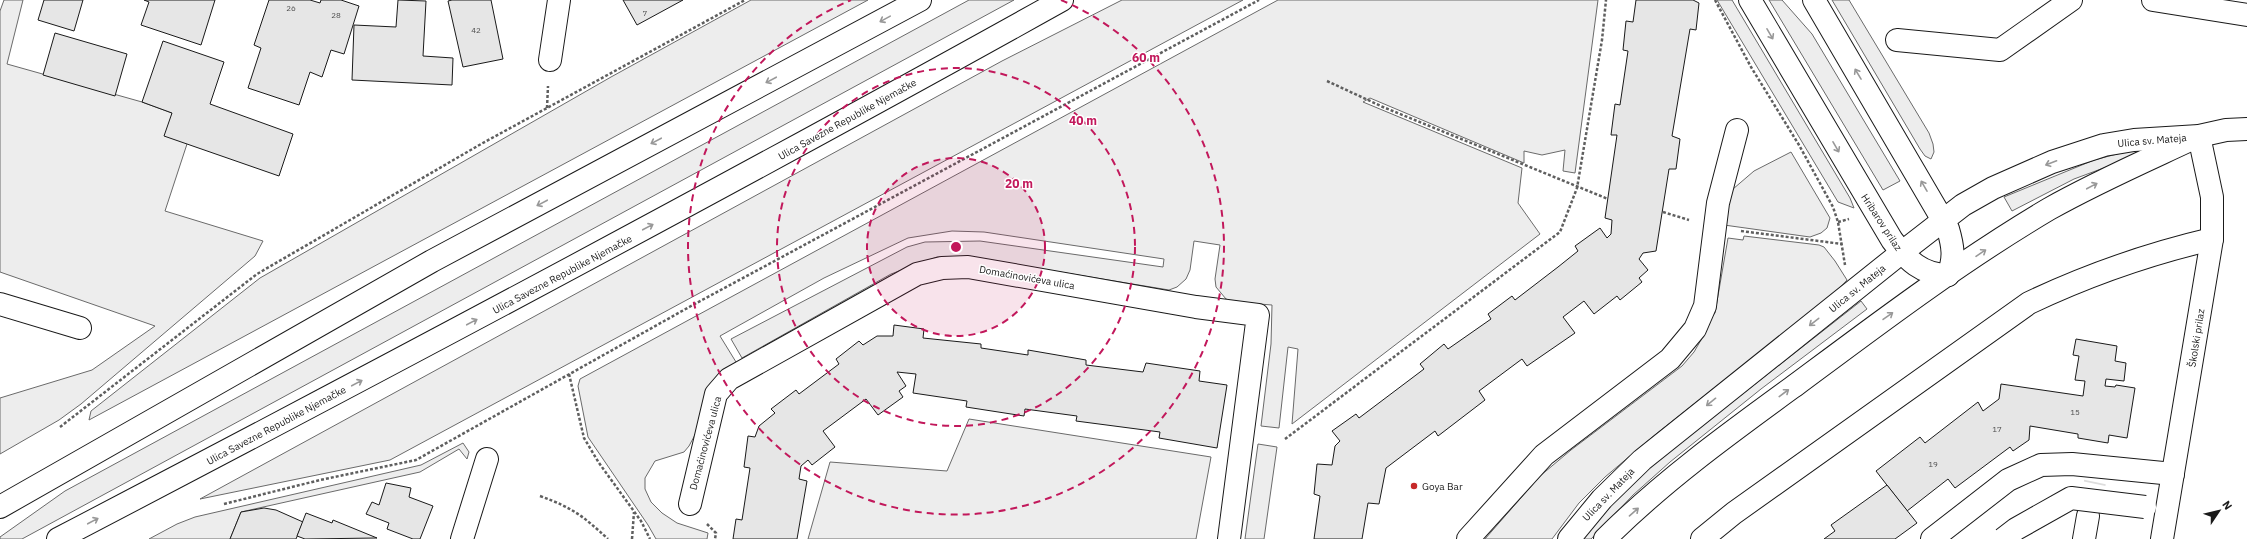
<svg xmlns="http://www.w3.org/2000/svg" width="2247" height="539" font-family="'IBM Plex Sans',sans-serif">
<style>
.built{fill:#ededed;stroke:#6a6a6a}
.building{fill:#e6e6e6;stroke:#1a1a1a}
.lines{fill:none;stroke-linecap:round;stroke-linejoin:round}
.minor-tunnel{stroke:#ddd;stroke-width:22;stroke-dasharray:22 11;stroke-linecap:butt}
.minor-casing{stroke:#1a1a1a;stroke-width:24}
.major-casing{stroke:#1a1a1a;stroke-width:24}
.path{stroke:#5f5f5f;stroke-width:2.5;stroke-dasharray:3 2;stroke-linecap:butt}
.minor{stroke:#fff;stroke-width:22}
.major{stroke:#fff;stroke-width:22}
.minor-bridge-casing{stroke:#1a1a1a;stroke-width:24;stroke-linecap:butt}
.minor-bridge{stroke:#fff;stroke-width:22}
.oneway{stroke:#989898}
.ring{fill:none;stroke:#c2185b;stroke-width:2;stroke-dasharray:7 5}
.poi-dot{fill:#c62828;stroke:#fff;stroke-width:1.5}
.labels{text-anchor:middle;stroke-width:3;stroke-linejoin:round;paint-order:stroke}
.number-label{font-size:8px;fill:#4d4d4d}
.street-label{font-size:10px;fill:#1a1a1a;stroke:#fff}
.poi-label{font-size:10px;fill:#1a1a1a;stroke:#fff;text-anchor:start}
.centre{fill:#c2185b;stroke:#fff;stroke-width:2}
.ring-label{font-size:12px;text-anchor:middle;font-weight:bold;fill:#c2185b;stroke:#fff;stroke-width:3;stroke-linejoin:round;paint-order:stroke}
</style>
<rect width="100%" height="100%" fill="#fff"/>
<g class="built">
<path d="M4,0H23L7,64L142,102L172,113L187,144L165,211L263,241L255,256L81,404L59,420L0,454V398L92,370L155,326L0,272V11Z"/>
<path d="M751,0H868L89,420L91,411L260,278L611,77Z"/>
<path d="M969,0H1014L22,539H0V537L65,491Z"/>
<path d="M1122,0H1243L390,460L200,499L1002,61Z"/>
<path d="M1278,0H1598L1575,173L1563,171L1565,150L1542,155L1524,151V163L1370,98L1363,102L1522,168L1518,203L1540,234L1292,424L1298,349L1288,347L1279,428L1261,426L1271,344L1272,305L1234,302L1226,299L1216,287L1215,279L1220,245L1194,241L1190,270L1186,279L1177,287L1169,290L993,261L937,257L891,274L742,358L731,339L907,247L925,242L980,241L1163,267L1164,259L984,232L952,231L908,238L824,278L720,336L736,362L715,381L696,433L689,446L684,452L655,461L645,478V489L651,502L662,513L677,523L708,533L707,539H656L648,525L588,437L578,386L580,379Z"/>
<path d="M1717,0H1732L1850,198L1854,208L1838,202Z"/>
<path d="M1769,0H1782L1812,34L1900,181L1883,190Z"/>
<path d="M1832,0H1849L1929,133L1933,144L1934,152L1931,159L1925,156L1920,149Z"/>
<path d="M2163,142L2136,156L2074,179L2012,211L2004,197L2094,160Z"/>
<path d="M1791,152L1830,218L1827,228L1821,233L1810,237L1724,225L1728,199L1733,189L1754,171Z"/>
<path d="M1744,236L1819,245L1824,247L1835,261L1847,280L1836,292L1656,434L1605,477L1579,503L1552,539H1485L1540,476L1571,450L1682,366L1694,352L1701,340L1708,321L1715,313L1728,238L1743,240Z"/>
<path d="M1861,301L1867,309L1761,389L1670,462L1633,495L1591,539H1577L1634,479Z"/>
<path d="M969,419L1211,457L1196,539H808L830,462L947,471Z"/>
<path d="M463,443L469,452L467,459L459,449L420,472L241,512L230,539H149L177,524L195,517L421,465Z"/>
<path d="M1258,444L1277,447L1264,539H1245Z"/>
</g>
<g class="building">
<path d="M44,0H83L74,31L38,20Z"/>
<path d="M144,0H215L201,45L141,25L149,2Z"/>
<path d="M269,0H310L320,3L321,0H341L359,6L344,54L331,50L322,77L310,72L299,105L248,88L261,48L254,45Z"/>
<path d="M398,0L426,1L423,56L453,58L452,85L352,80L354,25L396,27Z"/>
<path d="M452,0H491L503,59L463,67L448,1Z"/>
<path d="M623,0H683L637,25Z"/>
<path d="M1636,0H1693L1699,3L1696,30L1690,29L1672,136L1680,139L1676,169H1669L1656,251L1643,253L1639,259L1648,270L1639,278L1642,282L1620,300L1617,296L1594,314L1584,301L1563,317L1575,333L1527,366L1522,359L1479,391L1485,400L1438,436L1435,431L1386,468L1379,504L1368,503L1362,539H1314L1320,496L1314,494L1317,464L1332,465L1335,446L1340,441L1332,431L1356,414L1359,418L1424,369L1420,364L1444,344L1448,349L1491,319L1488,314L1512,296L1515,300L1558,267L1578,251L1575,246L1600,228L1607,238L1611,234L1612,220L1605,218L1617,135H1611L1615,104L1620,105L1628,51L1623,50L1626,21L1633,22Z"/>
<path d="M55,33L127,54L115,96L43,75Z"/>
<path d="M163,41L224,62L210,104L293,134L279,176L164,136L172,113L142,102Z"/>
<path d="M894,325L924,329L923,338L981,344V348L1028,355V350L1086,360V365L1143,372L1146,363L1200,371L1199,381L1227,385L1217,448L1159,438L1160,432L1076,421L1077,416L1025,409L1024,416L966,407L967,401L913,393L916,374L897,372L906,386L899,391L903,397L878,415L866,399L823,431L835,447L812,465L808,460L801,466L799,479L807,481L797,539H733L736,519L742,520L750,468L744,467L748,436L755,437L759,426L775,413L771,409L796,390L799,394L839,364L836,359L859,341L863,345L877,336H893Z"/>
<path d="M2076,339L2117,346L2115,361L2126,363L2124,381L2106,379L2105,386L2115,387L2116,385L2135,388L2127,438L2109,435L2108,443L2078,438V434L2030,426L2029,440L2013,451L2010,447L1955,488L1948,479L1907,511L1876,471L1920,437L1925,443L1978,402L1983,411L1999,399L2001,384L2083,396L2085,381L2075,380L2079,356L2073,355Z"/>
<path d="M386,483L411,488L409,497L433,506L420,539H413L387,529L389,523L366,514L372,502L379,505Z"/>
<path d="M1887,485L1917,523L1895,539H1824L1835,531L1831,525Z"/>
<path d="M264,508L276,510L303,522L296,539H230L241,512Z"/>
<path d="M306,513L332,523L333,520L377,538L305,539L297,536Z"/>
</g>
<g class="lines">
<path class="minor-tunnel" d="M2088,516L2095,482"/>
<g class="minor-casing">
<g id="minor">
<path d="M1750,0L1892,240C1907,260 1922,275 1948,275"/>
<path d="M1814,0L1948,229C1953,246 1955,258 1948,275"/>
<path d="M2153,0L2247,15"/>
<path d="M1897,40L2000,50L2071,0"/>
<path d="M550,60L559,0"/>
<path d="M0,304L80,328"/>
<path d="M690,504L716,394L729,379L917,274L942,268L968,267L1196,307L1258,315L1229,539"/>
<path d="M462,539L487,459"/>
<path d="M1468,539L1544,455L1670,359L1695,329L1705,306L1718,203L1737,130"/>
<path d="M1569,539L1602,499L1642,460L1901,253L1963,205L1993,188L2052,162L2104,145L2134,140L2199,136L2226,130L2247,129"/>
<path d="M1605,539C1663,481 1731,432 1797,384C1879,323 1961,261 2049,209C2095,183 2143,162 2190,140"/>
<path d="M1702,539L1734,513L2029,303C2088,275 2148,254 2212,239"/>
<path d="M1932,539L2008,480L2041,465L2072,464L2173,474"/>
<path d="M2084,539L2088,516"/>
<path d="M2162,539L2212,239V197L2199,136"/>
</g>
</g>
<g class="major-casing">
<g id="major">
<path d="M0,507L432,261L920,0"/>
<path d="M58,539C395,363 730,185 1062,0"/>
</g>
</g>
<g class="path">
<path d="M1715,0L1751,67L1799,145L1833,207L1838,222L1845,265"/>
<path d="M1327,81L1383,107L1608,199"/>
<path d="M547,108L548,86"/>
<path d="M1663,212L1689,220"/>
<path d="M1838,222L1849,219"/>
<path d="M1741,231L1842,244"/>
<path d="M569,374L584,438L599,463L641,521L650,539"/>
<path d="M60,427L257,274L481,144L745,0"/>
<path d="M1285,439L1560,232L1577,188L1602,40L1606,0"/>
<path d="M540,496C573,508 583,516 608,539"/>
<path d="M224,504L320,480L416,460L691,306L1259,0"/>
<path d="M707,524L716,533L715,539"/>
<path d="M632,539L634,512"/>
</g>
<use href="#minor" class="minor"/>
<use href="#major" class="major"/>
<g class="minor-bridge-casing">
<path id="minor-bridge" d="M2003,539L2016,529L2071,498L2145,507"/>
</g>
<use href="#minor-bridge" class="minor-bridge"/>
</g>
<defs><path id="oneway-shaft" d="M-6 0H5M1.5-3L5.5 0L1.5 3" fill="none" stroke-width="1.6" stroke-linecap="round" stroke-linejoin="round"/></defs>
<g class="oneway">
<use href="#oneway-shaft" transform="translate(885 19) rotate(151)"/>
<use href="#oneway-shaft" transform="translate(1770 34) rotate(60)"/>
<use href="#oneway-shaft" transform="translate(1858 74) rotate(-121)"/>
<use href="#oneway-shaft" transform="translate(771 80) rotate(152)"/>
<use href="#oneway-shaft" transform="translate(656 141) rotate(152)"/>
<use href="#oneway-shaft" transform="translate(1836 147) rotate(60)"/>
<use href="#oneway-shaft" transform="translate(2051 163) rotate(159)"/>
<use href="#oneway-shaft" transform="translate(1924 186) rotate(-120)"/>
<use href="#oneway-shaft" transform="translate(2092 186) rotate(-28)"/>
<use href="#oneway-shaft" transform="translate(542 203) rotate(152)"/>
<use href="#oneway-shaft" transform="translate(648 227) rotate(-28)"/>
<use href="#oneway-shaft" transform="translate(1981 253) rotate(-34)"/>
<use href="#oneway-shaft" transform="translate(1888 316) rotate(-35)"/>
<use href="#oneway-shaft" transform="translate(472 322) rotate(-28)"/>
<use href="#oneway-shaft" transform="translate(1814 322) rotate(142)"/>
<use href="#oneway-shaft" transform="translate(357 383) rotate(-28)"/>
<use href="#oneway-shaft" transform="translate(1784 393) rotate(-37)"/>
<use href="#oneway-shaft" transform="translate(1711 402) rotate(141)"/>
<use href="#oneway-shaft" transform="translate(1634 512) rotate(-41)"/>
<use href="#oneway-shaft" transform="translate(93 521) rotate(-28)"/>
</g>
<circle cx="956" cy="247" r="89" fill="#c2185b" fill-opacity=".12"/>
<g class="ring">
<circle cx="956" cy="247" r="89"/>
<circle cx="956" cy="247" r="179"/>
<path d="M1061 0A268 268 0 1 1 851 0"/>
</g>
<circle class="poi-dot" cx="1414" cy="486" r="4"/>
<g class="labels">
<g class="number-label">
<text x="291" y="11">26</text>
<text x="645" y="16">7</text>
<text x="336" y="18">28</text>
<text x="476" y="33">42</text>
<text x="2075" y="415">15</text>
<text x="1997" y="432">17</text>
<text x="1933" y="467">19</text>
</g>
<g class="street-label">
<text transform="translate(847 119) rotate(-29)" y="4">Ulica Savezne Republike Njemačke</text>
<text transform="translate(2152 140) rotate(-5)" y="4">Ulica sv. Mateja</text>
<text transform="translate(1882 222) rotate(57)" y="4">Hribarov prilaz</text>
<text transform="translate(562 274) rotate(-28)" y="4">Ulica Savezne Republike Njemačke</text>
<text transform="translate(1027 277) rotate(10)" y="4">Domaćinovićeva ulica</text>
<text transform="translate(1857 288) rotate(-39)" y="4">Ulica sv. Mateja</text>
<text transform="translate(2196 338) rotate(-81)" y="4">Školski prilaz</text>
<text transform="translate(276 425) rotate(-28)" y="4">Ulica Savezne Republike Njemačke</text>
<text transform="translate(705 443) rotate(-75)" y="4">Domaćinovićeva ulica</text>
<text transform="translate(1608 494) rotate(-46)" y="4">Ulica sv. Mateja</text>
</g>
<g class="poi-label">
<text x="1422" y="490">Goya Bar</text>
</g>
</g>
<circle cx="956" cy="247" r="6" class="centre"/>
<g class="ring-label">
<text x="1146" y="62">60 m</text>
<text x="1083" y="125">40 m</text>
<text x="1019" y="188">20 m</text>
</g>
<g transform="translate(2219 511) rotate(55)" stroke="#ffffff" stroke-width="3" paint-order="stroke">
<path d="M0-3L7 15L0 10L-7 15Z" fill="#1a1a1a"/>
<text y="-6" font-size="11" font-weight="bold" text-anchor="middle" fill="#1a1a1a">N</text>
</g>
</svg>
